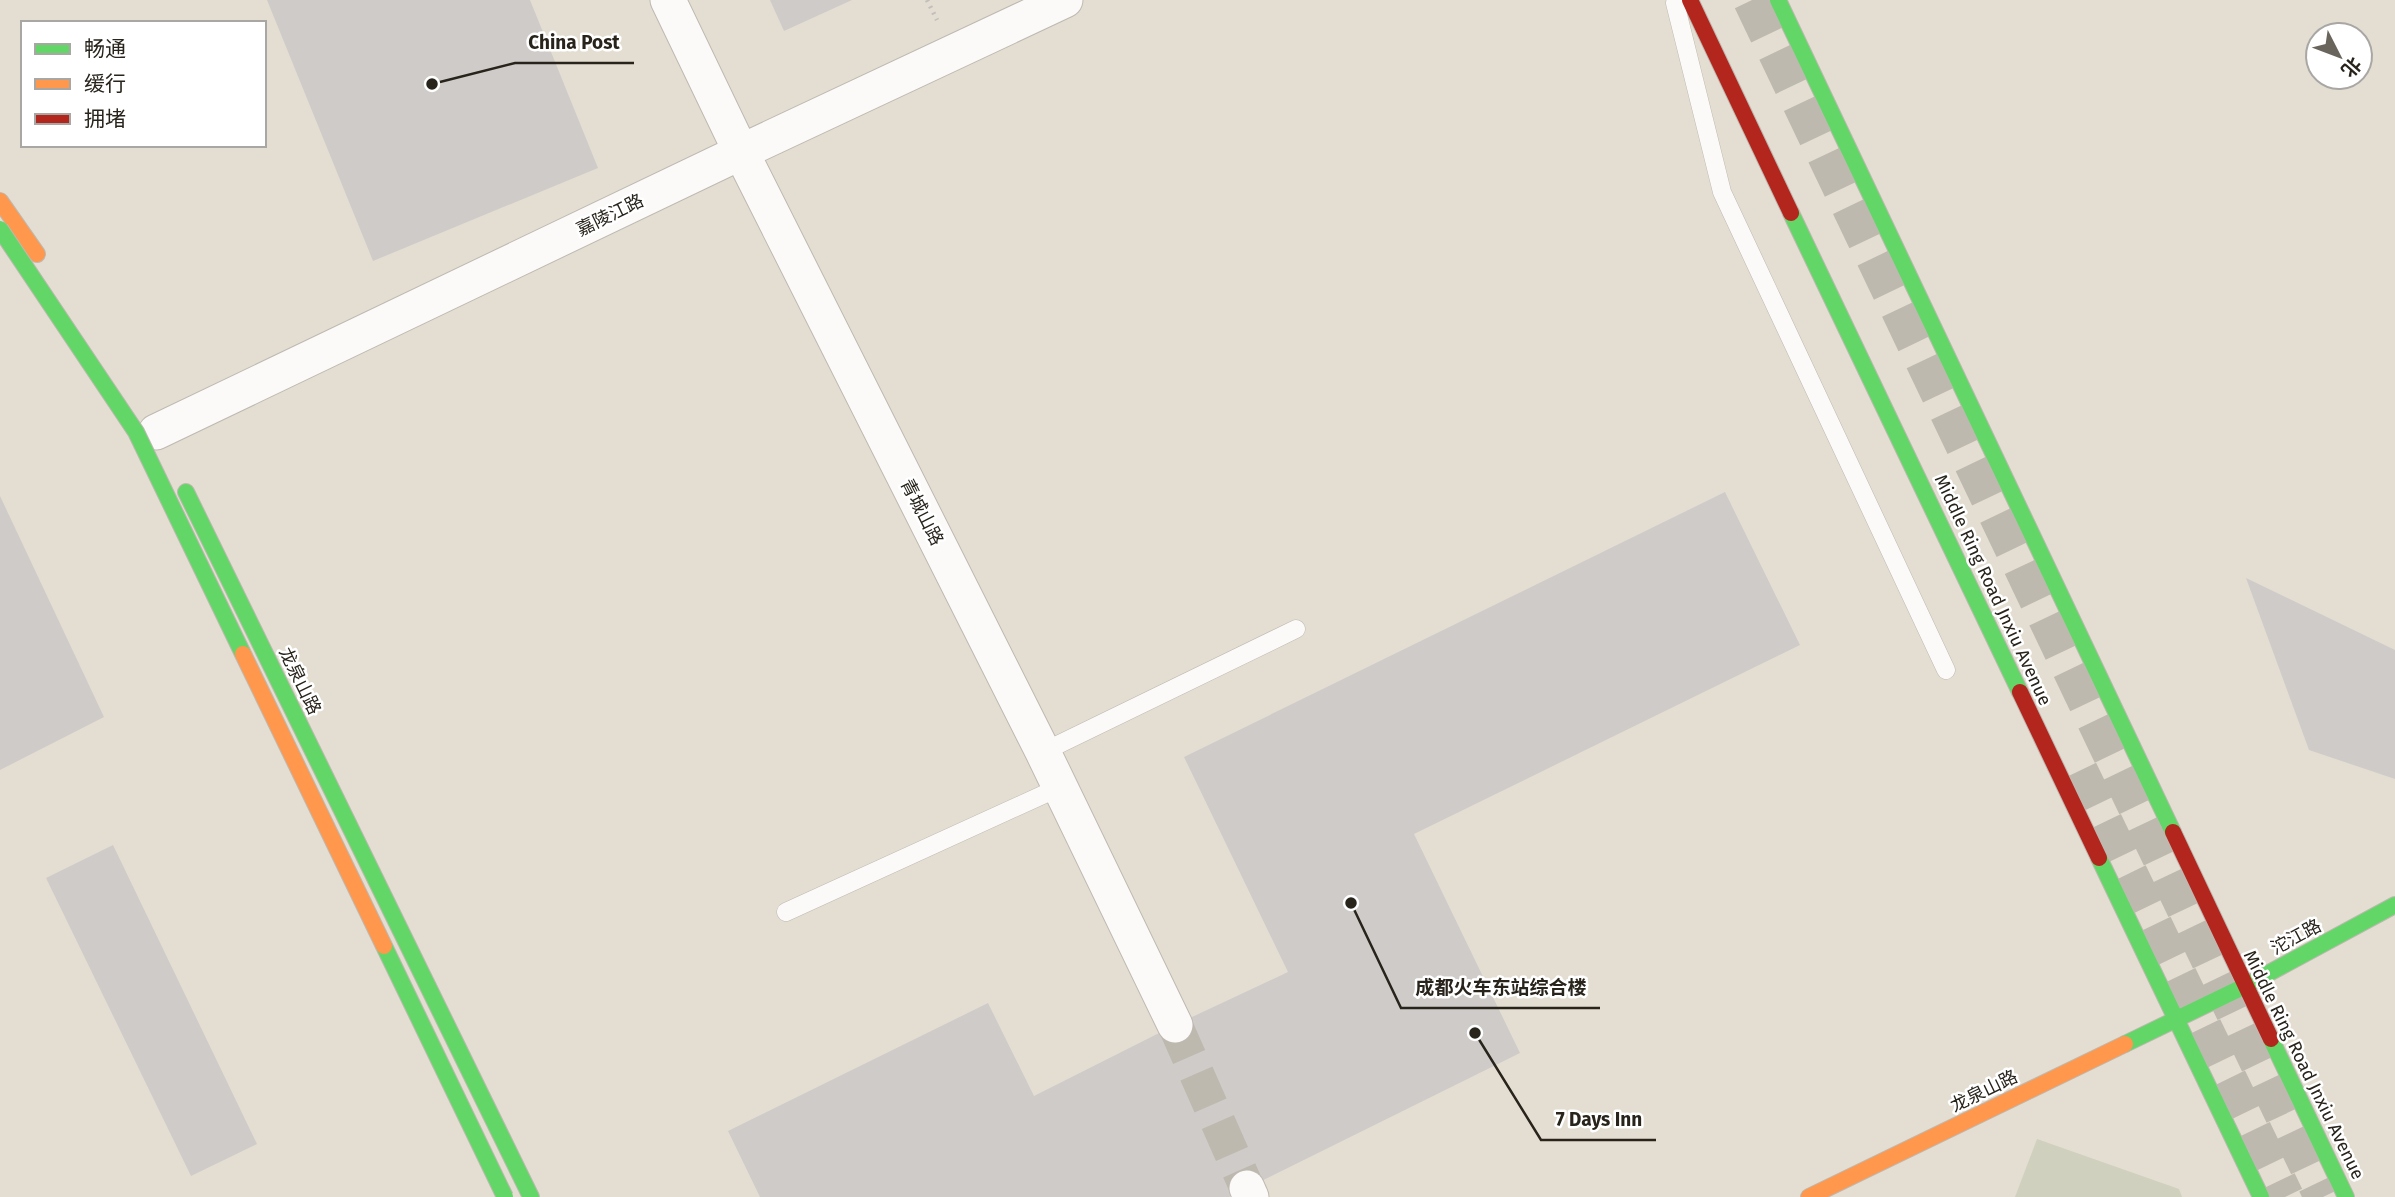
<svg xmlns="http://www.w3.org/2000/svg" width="2395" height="1197" font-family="'Fira Sans','Noto Sans SC',sans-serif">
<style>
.green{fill:#cfd0bd}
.building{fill:#cfcbc8}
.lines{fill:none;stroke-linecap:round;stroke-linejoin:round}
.street-tunnel{stroke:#beb9ae;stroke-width:35;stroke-dasharray:35 18;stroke-linecap:butt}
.primary-tunnel{stroke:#beb9ae;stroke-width:38;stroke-dasharray:38 19;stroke-linecap:butt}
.lane-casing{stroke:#beb9b1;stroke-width:19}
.street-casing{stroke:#beb9b1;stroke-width:37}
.fast-casing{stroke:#beb9b1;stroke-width:18}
.slow-casing{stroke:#beb9b1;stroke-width:18}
.jam-casing{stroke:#beb9b1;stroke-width:18}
.path{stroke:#c2bfbb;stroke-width:4.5;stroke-dasharray:2 5;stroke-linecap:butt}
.lane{stroke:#fbfaf8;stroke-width:18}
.street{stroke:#fbfaf8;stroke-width:35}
.fast{stroke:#63d668;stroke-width:16}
.slow{stroke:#ff974d;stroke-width:16}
.jam{stroke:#b3261e;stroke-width:16}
.fast-bridge-casing{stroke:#beb9b1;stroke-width:18;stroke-linecap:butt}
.slow-bridge-casing{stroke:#beb9b1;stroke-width:18;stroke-linecap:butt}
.fast-bridge{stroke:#63d668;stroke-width:16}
.slow-bridge{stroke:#ff974d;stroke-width:16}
.labels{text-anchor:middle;stroke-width:5;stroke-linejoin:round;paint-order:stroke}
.street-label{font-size:18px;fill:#28241c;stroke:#fff}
.leader{fill:none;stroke:#28241c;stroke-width:2.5}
.callout-dot{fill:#28241c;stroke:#fff;stroke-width:2.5}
.callout-label{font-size:19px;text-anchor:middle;font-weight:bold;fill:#28241c;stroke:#fff;stroke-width:5;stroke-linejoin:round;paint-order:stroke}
</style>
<rect width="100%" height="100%" fill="#e4ded2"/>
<path class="green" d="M2037,1139L2179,1189L2182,1197H2015Z"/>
<g class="building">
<path d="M267,0H530L598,168L373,261Z"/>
<path d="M770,0H852L784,31Z"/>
<path d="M1725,492L1800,645L1414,834L1520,1053L1229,1197H760L728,1131L988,1003L1034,1096L1175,1025L1288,972L1184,757Z"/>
<path d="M0,496L104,717L0,770Z"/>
<path d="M2246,578L2395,650V779L2309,750Z"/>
<path d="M113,845L257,1144L191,1176L46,878Z"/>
</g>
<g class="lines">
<path class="street-tunnel" d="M1175,1025L1247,1188"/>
<g class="primary-tunnel">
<path d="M1752,0L2323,1197"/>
<path d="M2079,771L2285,1197"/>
</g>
<g class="lane-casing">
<g id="lane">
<path d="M1675,3L1722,192L1946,670"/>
<path d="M1043,752L1296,629"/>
<path d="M786,912L1060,787"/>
</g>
</g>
<g class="street-casing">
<g id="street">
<path d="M668,0L741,152L1043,752L1175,1025"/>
<path d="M156,432L741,152L1065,0"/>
<path d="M1247,1188L1251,1197"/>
</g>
</g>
<g class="fast-casing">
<g id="fast">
<path d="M1778,0L2173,832"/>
<path d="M1791,213L2020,692"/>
<path d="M186,492L531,1197"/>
<path d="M2099,858L2261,1197"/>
<path d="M2271,1039L2346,1197"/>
<path d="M2125,1044L2245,986L2395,905"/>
</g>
</g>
<g class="slow-casing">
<g id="slow">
<path d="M0,201L37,254"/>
<path d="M1809,1197L2125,1044"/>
</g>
</g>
<g class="jam-casing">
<g id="jam">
<path d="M1690,0L1791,213"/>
<path d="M2020,692L2099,858"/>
<path d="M2173,832L2271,1039"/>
</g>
</g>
<path class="path" d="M927,0L937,20"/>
<use href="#lane" class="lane"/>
<use href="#street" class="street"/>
<use href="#fast" class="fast"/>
<use href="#slow" class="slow"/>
<use href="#jam" class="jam"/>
<g class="fast-bridge-casing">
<g id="fast-bridge">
<path d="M0,229L136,432L243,654"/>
<path d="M384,946L505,1197"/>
</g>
</g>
<g class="slow-bridge-casing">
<path id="slow-bridge" d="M243,654L384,946"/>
</g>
<use href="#fast-bridge" class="fast-bridge"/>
<use href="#slow-bridge" class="slow-bridge"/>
</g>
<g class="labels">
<g class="street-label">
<text transform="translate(610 215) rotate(-26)" y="6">嘉陵江路</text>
<text transform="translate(922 512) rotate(63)" y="6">青城山路</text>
<text transform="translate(1993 590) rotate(65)" y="6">Middle Ring Road Jnxiu Avenue</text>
<text transform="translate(300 681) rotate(64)" y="6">龙泉山路</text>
<text transform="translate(2296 937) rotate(-28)" y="6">沱江路</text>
<text transform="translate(2304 1065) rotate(64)" y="6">Middle Ring Road Jnxiu Avenue</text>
<text transform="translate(1984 1091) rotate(-26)" y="6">龙泉山路</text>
</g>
</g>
<path class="leader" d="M432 84L515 63H634M1351 903L1401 1008H1600M1475 1033L1541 1140H1656"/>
<g class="callout-dot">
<circle cx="432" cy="84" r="7"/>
<circle cx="1351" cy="903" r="7"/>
<circle cx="1475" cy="1033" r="7"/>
</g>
<g class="callout-label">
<text x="574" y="49">China Post</text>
<text x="1501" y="994">成都火车东站综合楼</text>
<text x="1599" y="1126">7 Days Inn</text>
</g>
<rect x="21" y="21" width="245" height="126" fill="#ffffff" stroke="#a9a7a4" stroke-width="2"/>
<rect x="35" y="44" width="35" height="10" fill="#63d668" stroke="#a9a7a4" stroke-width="2"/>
<text x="84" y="56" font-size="21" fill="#28241c">畅通</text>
<rect x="35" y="79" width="35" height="10" fill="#ff974d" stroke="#a9a7a4" stroke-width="2"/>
<text x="84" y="91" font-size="21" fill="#28241c">缓行</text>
<rect x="35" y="114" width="35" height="10" fill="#b3261e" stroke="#a9a7a4" stroke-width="2"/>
<text x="84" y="126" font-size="21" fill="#28241c">拥堵</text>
<g transform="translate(2339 56) rotate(132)"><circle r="33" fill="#ffffff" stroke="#a9a7a4" stroke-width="2"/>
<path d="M0-5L12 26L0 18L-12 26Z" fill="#6a655c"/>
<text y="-10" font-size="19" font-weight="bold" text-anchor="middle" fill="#28241c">北</text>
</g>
</svg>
